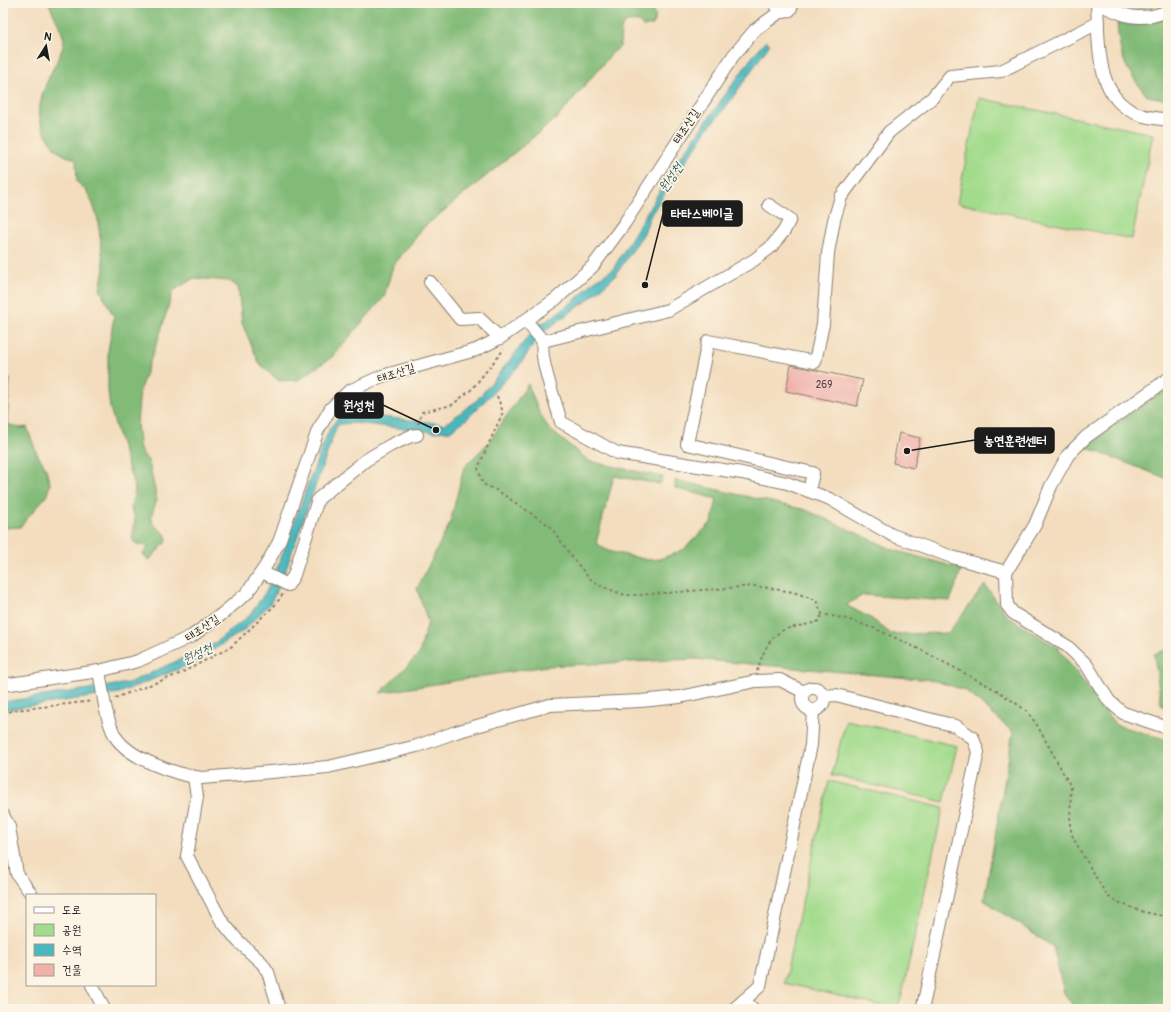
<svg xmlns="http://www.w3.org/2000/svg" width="1171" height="1012" font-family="Pangolin,'Poor Story',sans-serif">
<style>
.green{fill:#a3db8d;stroke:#607c54}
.forest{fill:#82bb78;stroke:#4f6c4a}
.water{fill:#48b7be;stroke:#326a6d}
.building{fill:#f0b1ab}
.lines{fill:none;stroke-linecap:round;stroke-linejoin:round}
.minor-casing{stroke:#887c6d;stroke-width:14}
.path{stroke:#887c6d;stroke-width:2;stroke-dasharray:3 3;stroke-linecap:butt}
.minor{stroke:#fff;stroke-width:12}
.labels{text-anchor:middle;stroke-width:3.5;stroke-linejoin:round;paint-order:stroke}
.number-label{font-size:10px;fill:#514140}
.street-label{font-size:12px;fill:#1c1c1c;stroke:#fcf5e5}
.water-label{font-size:13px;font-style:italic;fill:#2e5a5d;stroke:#fcf5e5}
.leader{fill:none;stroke:#1c1c1c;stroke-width:1.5}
.callout-dot{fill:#1c1c1c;stroke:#fcf5e5;stroke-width:1.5}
.callout{fill:#1c1c1c;stroke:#1c1c1c;stroke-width:1.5}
.callout-label{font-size:13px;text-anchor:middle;font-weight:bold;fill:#fff}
</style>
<rect width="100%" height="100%" fill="#fcf5e5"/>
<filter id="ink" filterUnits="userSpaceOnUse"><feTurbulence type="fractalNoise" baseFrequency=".025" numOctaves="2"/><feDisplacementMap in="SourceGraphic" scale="8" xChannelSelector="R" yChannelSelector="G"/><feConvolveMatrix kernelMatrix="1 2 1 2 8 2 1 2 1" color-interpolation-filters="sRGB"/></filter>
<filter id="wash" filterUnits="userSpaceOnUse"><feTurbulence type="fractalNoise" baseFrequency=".012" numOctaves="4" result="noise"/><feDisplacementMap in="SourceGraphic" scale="16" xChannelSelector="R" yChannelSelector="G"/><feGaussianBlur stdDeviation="0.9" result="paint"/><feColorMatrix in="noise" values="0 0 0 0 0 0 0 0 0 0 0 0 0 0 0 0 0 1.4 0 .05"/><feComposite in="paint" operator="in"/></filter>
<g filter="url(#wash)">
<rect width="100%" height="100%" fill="#f3ddbe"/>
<g class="green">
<path d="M648,3H705L651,8Z"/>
<path d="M1118,3H1160C1148,10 1129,10 1118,3Z"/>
<path d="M979,98L1153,134L1132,239L957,203Z"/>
<path d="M846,720L957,746L944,802L832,775Z"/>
<path d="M829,781L943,808L901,999L896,1007L891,1008L784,983Z"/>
</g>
<g class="forest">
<path d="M49,3H648L656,16L653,25L643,27L639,22C616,19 622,31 620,47L614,51L558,117L424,227L393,266L384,297L332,357L298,380L279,381L259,363L242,323L238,287L229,281L194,278L173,291L161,331L140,389L137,424L140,450L149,462L157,500L151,516L153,524L166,535L167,541L149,560L143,555L148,546L136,544L132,539L135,518L131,509L135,489L110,408L108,391V351L114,317L100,289L104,269L98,220L93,204L87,192L77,182L76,159C60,155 56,151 48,138C31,112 43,89 56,63C59,57 64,47 64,40C63,32 52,12 49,3Z"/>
<path d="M1168,17V100L1147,96C1125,68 1120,59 1117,23C1134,25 1152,24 1168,17Z"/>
<path d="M3,376L10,379L7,424L20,428L27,427L37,454L45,466L50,483L47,495L20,527L3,528Z"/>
<path d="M528,384L539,412L549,429L589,461L663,477L660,484L614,476L596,543L608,551L648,560L660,559L683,550L712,522L717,499L675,488V480L806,510L894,550L962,569L950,601L863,595L846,605L872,619L891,634L948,633L985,585L1008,617L1058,648L1116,725L1168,740V1009H1075L1064,993L1053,947L984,900L1013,732L965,690L932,680L694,659L546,666L380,693L419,654L428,622L417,589L450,523L464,467L489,442Z"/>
<path d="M1168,388V479L1085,447L1112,426Z"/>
<path d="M1168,649V707L1161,704L1154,654Z"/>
</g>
<path class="water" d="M766,41L770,44L726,107L709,127L676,176L650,216L644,233L615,276L587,301L562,318L540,335L519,366L468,418L450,431L433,432L356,423L340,424L336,428L282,580L270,604L243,631L191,664L119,693L3,710V702L128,683L212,645L250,615L267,590L280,561L320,452L330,428L337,419L349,415L373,416L445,424L476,401L502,370L538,324L545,322L574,301L593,282L613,269L675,165L755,53Z"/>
<g id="blocks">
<g class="building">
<path d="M791,365L863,380L857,406L786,391Z"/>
<path d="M899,433L920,438L914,468L893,463Z"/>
</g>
</g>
</g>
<g filter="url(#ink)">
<use href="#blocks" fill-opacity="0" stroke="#887c6d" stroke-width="1"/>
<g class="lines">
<g class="minor-casing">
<g id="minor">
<path d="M774,3L778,10L784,12L790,10L793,3"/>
<path d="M1097,3C1099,40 1094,98 1138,114C1147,118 1158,118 1168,120"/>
<path d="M1097,3C1124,16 1139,23 1168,11"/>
<path d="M430,282L460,319L479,318L500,338"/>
<path d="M526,321L543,341C539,360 556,402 561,422L617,453L742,473L787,483L830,499L892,535L952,557L1006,572"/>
<path d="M543,341L668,310L754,260L771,247L784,231L790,219L769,205"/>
<path d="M1168,379L1086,437L1068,455L1051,486L1035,525L1006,572L1007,605L1013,613L1067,646L1086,664L1109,701L1123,713L1168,728"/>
<path d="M809,491L813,473L687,444L708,341L815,362L823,324L828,253L834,220L841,197L889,132L932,98L950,76L1001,71L1098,23"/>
<path d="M262,572L288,585L294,575L318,499L366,460L391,445L411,436L417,435"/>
<path d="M99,671C103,692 105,717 115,736C129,759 177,775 202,778L328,767L417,746L456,732L550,705L641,701L680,697L756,681L780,680L804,692"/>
<path d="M3,685L99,671L138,661L192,636L222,614L247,593L265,567L279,542L318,430L331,408L349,391L382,376L476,350L500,338L556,299L593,266L624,224L733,56L755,30L781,11"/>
<circle cx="813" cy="699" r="11"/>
<path d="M824,696L836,695L956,726L973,738L978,752L923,1006L920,1009"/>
<path d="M194,777L197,797L187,856L221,920L238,941L262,963L268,972L279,1009"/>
<path d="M3,815L9,827L17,874L32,895"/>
<path d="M92,985L104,1009"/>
<path d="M744,1000L753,1009"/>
<path d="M734,1009L760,986L811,745L813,710"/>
</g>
</g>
<g class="path">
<path d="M497,396L503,412L478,468L483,484L498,491L550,526L571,556L589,578L603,587L625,595H639L755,586L793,592L816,600L822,614L847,619L876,629L919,649L998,691L1027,711L1037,725L1071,787L1070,826L1073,838L1107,896L1122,904L1144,912L1168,917"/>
<path d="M418,424L422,412L452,405L472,389L504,349"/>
<path d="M757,671C762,655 769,635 786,629C797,626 808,625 819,621L822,614"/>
<path d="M115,698L179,674L231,647L276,604L283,594"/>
<path d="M3,713L16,710L93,701"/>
</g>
<use href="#minor" class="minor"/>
</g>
</g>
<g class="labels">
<g class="number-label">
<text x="824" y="388">269</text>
</g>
<g class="street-label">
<text transform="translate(686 126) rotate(-57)" y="4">태조산길</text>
<text transform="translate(396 373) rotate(-18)" y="4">태조산길</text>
<text transform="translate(202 628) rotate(-34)" y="4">태조산길</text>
</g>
<g class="water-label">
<text transform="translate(670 177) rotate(-55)" y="5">원성천</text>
<text transform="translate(197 653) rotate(-26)" y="5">원성천</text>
</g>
</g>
<path class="leader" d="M645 285L663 214M436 430L383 405M907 451L975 440"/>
<g class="callout-dot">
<circle cx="645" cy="285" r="4"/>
<circle cx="436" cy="430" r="4"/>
<circle cx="907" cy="451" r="4"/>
</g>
<g class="callout">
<rect x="663" y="201" width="79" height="25" rx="4"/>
<rect x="335" y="393" width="48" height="25" rx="4"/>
<rect x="975" y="428" width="79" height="25" rx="4"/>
</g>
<g class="callout-label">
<text x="702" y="218">타타스베이글</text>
<text x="359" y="410">원성천</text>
<text x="1015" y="445">농연훈련센터</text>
</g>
<rect width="1171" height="1012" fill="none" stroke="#fcf5e5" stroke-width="16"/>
<rect x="26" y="894" width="130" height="92" fill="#fcf5e5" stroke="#a29e95"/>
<rect x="34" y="907" width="20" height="6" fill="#ffffff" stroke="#a29e95"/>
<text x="62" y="914" font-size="12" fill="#1c1c1c">도로</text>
<rect x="34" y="924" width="20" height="12" fill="#a3db8d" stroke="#a29e95"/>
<text x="62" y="934" font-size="12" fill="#1c1c1c">공원</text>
<rect x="34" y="944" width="20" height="12" fill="#48b7be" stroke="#a29e95"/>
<text x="62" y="954" font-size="12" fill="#1c1c1c">수역</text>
<rect x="34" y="964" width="20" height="12" fill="#f0b1ab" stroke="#a29e95"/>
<text x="62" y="974" font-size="12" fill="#1c1c1c">건물</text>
<g transform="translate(46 46) rotate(11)" stroke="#fcf5e5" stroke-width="3" paint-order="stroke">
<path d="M0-3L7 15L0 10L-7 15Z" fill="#1c1c1c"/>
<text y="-6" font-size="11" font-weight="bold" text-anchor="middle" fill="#1c1c1c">N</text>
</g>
</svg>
